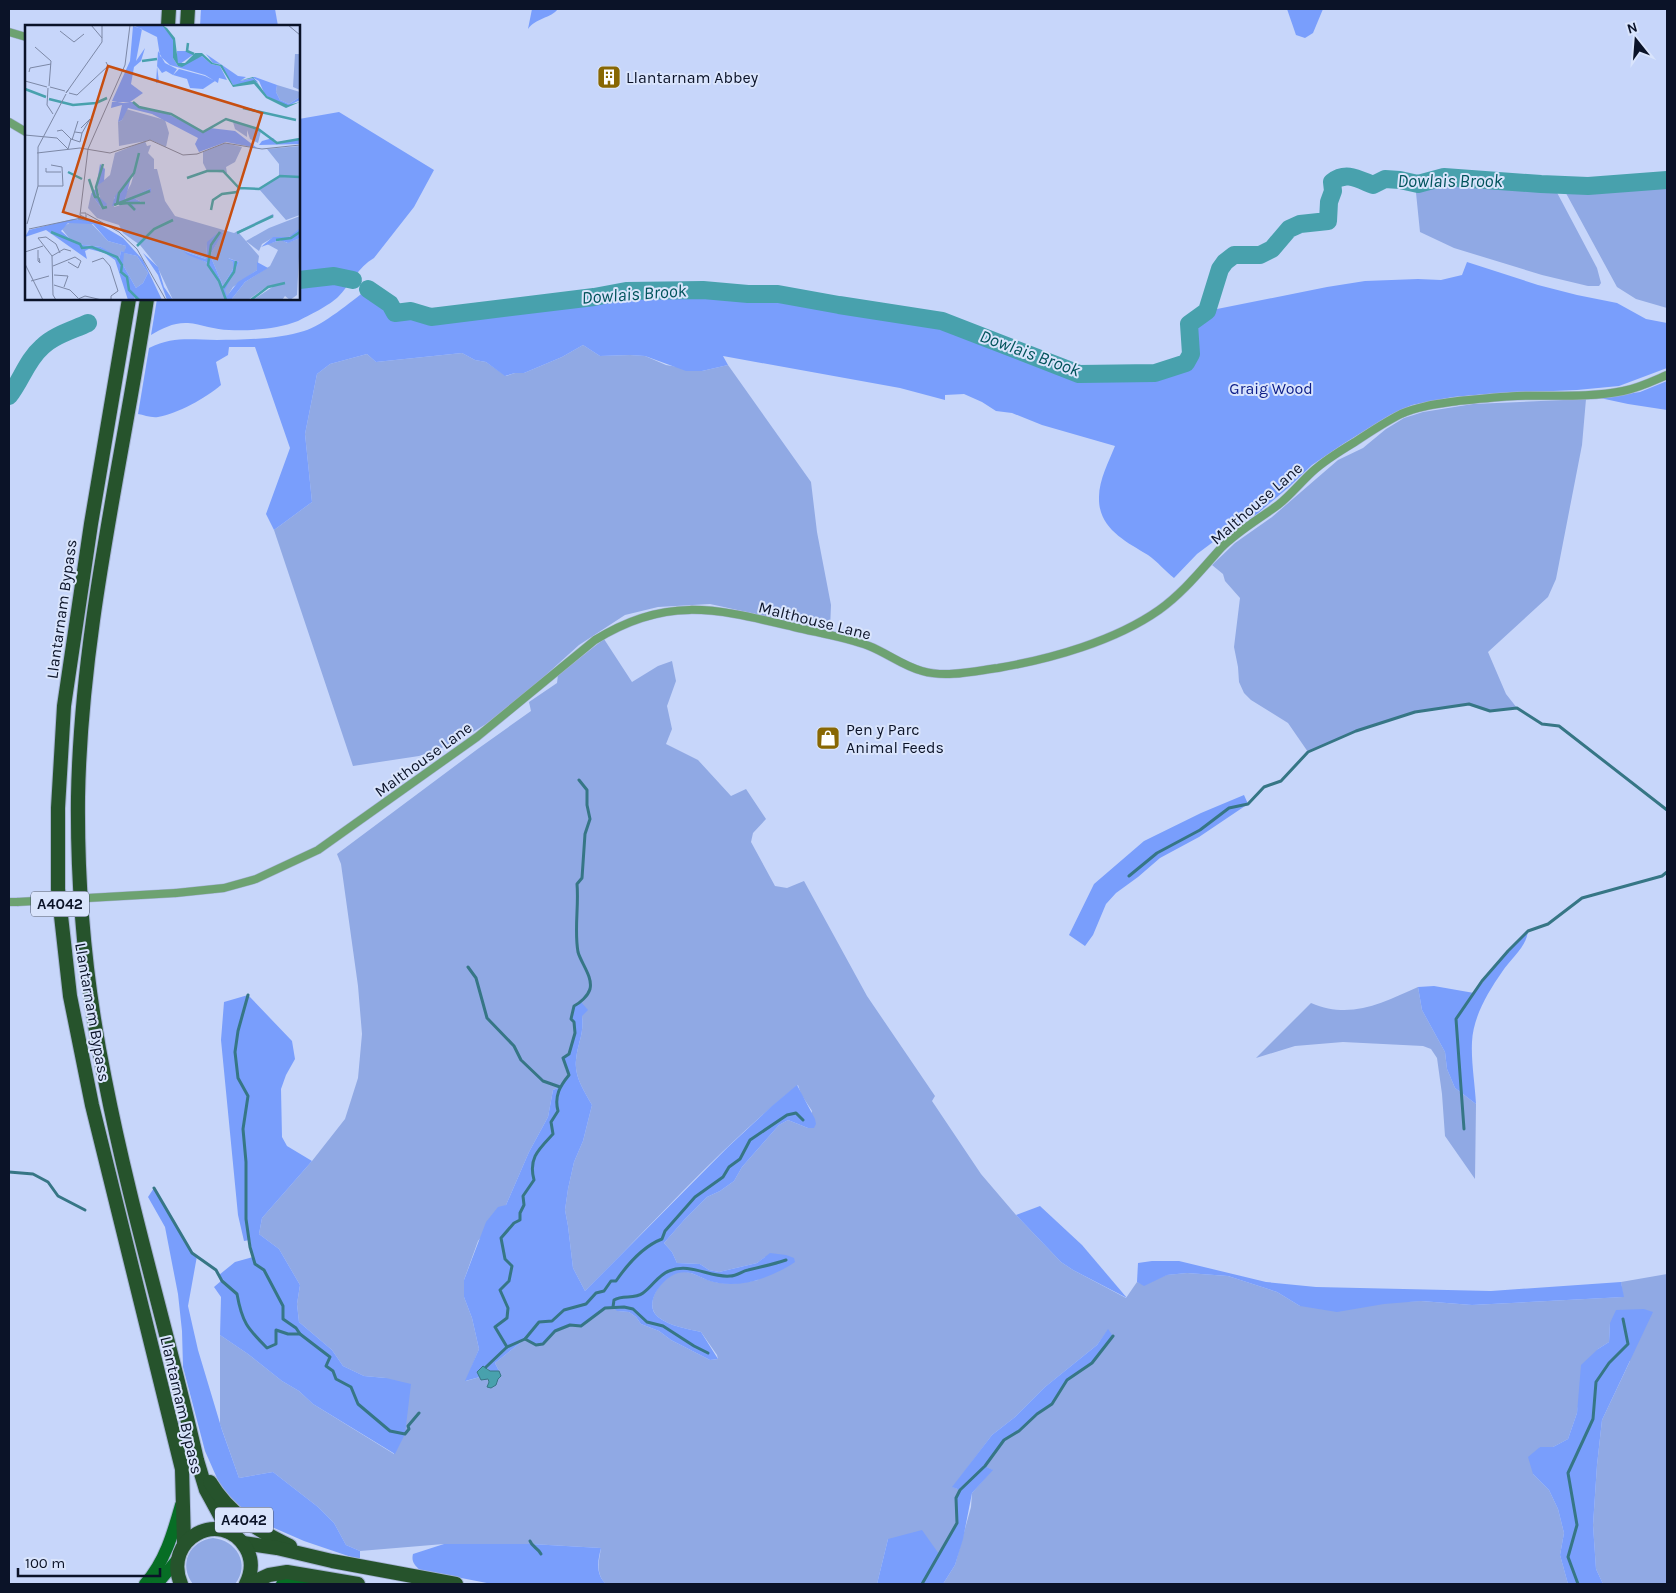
<svg xmlns="http://www.w3.org/2000/svg" width="1676" height="1593" font-family="Karla,sans-serif">
<style>
.green{fill:#90a9e4;fill-rule:evenodd}
.forest{fill:#799efc}
.water{fill:#48a1ad;stroke:#367685}
.lines{fill:none;stroke-linecap:round;stroke-linejoin:round}
.stream{stroke:#367685;stroke-width:3}
.river{stroke:#48a1ad;stroke-width:18}
.street-casing{stroke:#a5b3d4;stroke-width:9}
.primary-casing{stroke:#a5b3d4;stroke-width:14}
.highway-casing{stroke:#a5b3d4;stroke-width:16}
.street{stroke:#6da271;stroke-width:8}
.primary{stroke:#076e25;stroke-width:12}
.highway{stroke:#26532c;stroke-width:14}
.street-bridge-casing{stroke:#a5b3d4;stroke-width:9;stroke-linecap:butt}
.street-bridge{stroke:#6da271;stroke-width:8}
.labels{text-anchor:middle;stroke-width:4;stroke-linejoin:round;paint-order:stroke}
.shield{fill:#d9e4fc;stroke:#495268;stroke-width:1}
.shield-label{font-size:15px;font-weight:bold;fill:#0b1328}
.poi-label{font-size:16px;fill:#0b1328;stroke:#d9e4fc;text-anchor:start}
.park-label{font-size:16px;fill:#0d1e89;stroke:#d9e4fc}
.street-label{font-size:16px;fill:#0b1328;stroke:#d9e4fc}
.water-label{font-size:18px;font-style:italic;fill:#00535b;stroke:#d9e4fc}
.inset-river{fill:none;stroke:#48a1ad;stroke-width:2.5}
.inset-road{fill:none;stroke:#7c88a6;stroke-width:1}
.view{fill:#c74e10;fill-opacity:0.15;stroke:#c74e10;stroke-width:2.5}
.inset-edge{fill:none;stroke:#0b1328;stroke-width:2.5}
</style>
<rect width="100%" height="100%" fill="#c7d6fa"/>
<g class="green">
<path d="M1444,177L1553,185L1597,268L1601,283L1599,286H1588L1542,275L1454,248L1420,232L1415,183L1418,184Z"/>
<path d="M1667,180V308L1636,299L1617,287L1561,184L1588,186Z"/>
<path d="M583,345L600,356L630,355L645,356L666,365L702,371L728,365L811,482L817,532L831,605L830,630L710,604L658,607L625,615L579,645L527,692L486,724L455,743L419,756L353,766L274,530L312,502L305,434L317,374L330,364L367,354L376,362L462,353L475,360L486,362L506,376L515,373H524L562,357Z"/>
<path d="M1586,399L1582,445L1556,579L1548,597L1488,652L1506,694L1517,708L1490,711L1469,704L1415,712L1356,731L1308,752L1288,723L1251,700L1244,693L1239,682L1238,667L1234,647L1240,598L1225,581L1223,574L1212,565L1235,543L1272,517L1338,460L1363,448L1386,429L1404,418L1423,412L1473,404Z"/>
<path d="M604,639L632,682L658,666L672,661L676,681L667,706L672,729L666,744L698,760L731,796L746,789L766,819L753,833L751,842L775,886L787,888L804,881L867,996L935,1096L932,1101L981,1174L1016,1215L1061,1262L1073,1270L1126,1298L1137,1282L1144,1285L1166,1275L1187,1273L1228,1276L1277,1292L1300,1306L1421,1301L1472,1305L1623,1297L1621,1282L1667,1274V1584H1603L1596,1569L1593,1525L1597,1465L1602,1420L1630,1361L1610,1323L1609,1342L1598,1349L1579,1400L1577,1413L1568,1439L1553,1447H1540L1533,1474L1549,1490L1558,1509L1564,1533L1560,1555L1568,1584H943L955,1565L971,1507L972,1493L992,1470L985,1466L1004,1440L1019,1431L1037,1414L1052,1404L1067,1380L1092,1363L1108,1330L1097,1345L1045,1387L1015,1417L992,1435L953,1487L960,1490L956,1498L957,1523L939,1554L888,1539L877,1584H606C595,1574 599,1560 601,1548L531,1544H444L360,1551L346,1545L334,1523L318,1507L273,1472L239,1478L220,1424V1335L248,1354L282,1381L299,1391L313,1404L394,1454L386,1378L364,1376L343,1366L332,1350L299,1322L297,1304L300,1285L279,1249L259,1234L262,1218L312,1161L345,1119L358,1078L362,1034L358,986L341,864L337,854L479,748L531,711L529,702L557,683L558,675ZM582,1016C584,1036 578,1041 576,1060C574,1076 584,1091 592,1105L583,1141L574,1162L568,1189L565,1210L568,1226L573,1268L585,1291C655,1222 720,1147 798,1085L801,1094L812,1111L808,1128L788,1120L779,1125L742,1167L734,1181L720,1191L707,1197L685,1219L664,1243L672,1252L677,1263L700,1264L709,1270L719,1272L757,1263L765,1257L758,1280C741,1283 724,1286 708,1280C699,1277 690,1270 679,1272C663,1276 642,1303 658,1317C669,1326 688,1329 701,1332L717,1355L718,1359L710,1360L671,1340L659,1331L641,1324L636,1317L629,1312L618,1311L613,1307L605,1308L581,1326L570,1325L555,1331L543,1344H536L525,1339L495,1363L499,1371L496,1385L489,1382L487,1379L480,1377L466,1381L479,1349L472,1318L464,1297V1280L478,1241L506,1205L529,1152L548,1117L553,1090L560,1087L569,1075L565,1068L575,1033L574,1022Z"/>
<path d="M1418,987L1422,1010L1445,1052L1447,1069L1455,1088L1476,1104L1475,1179L1445,1136L1442,1094L1437,1058L1431,1049L1423,1046L1343,1042L1295,1046L1256,1058L1311,1003C1351,1020 1382,1003 1418,987Z"/>
<path d="M213,1538C236,1540 251,1564 235,1584H193C178,1565 189,1541 213,1538Z"/>
</g>
<g class="forest">
<path d="M201,9H275L278,26H200Z"/>
<path d="M532,9H558C551,18 536,18 528,29Z"/>
<path d="M1287,9H1323L1313,33L1305,38L1296,35Z"/>
<path d="M339,112L434,170L414,207L374,258C358,267 350,285 338,297C330,305 308,316 298,321C277,329 251,331 229,330C215,330 201,324 188,323C175,322 162,328 151,335L157,299H299V119Z"/>
<path d="M1467,262L1538,285L1577,295L1617,303L1646,319L1667,323V368L1619,386L1577,390L1487,394L1453,397L1412,405L1390,415L1343,444L1312,465L1289,487L1257,514L1225,533L1197,554L1174,578C1165,571 1157,561 1148,555C1125,541 1098,528 1099,497C1099,480 1109,461 1115,446L1042,425L1012,413L996,411L982,402L964,394L945,395V400L900,388L723,356L728,365L702,371H686L645,356L630,355L600,356L583,345L562,357L524,373H515L505,376L486,362L475,360L462,353L376,362L367,354L330,364L317,374L305,434L312,502L274,530L266,514L290,448L255,347H229L228,355L216,362L221,385C206,398 177,414 158,417C151,418 144,415 138,414L149,348C174,336 191,340 217,340C242,340 280,339 304,331C324,325 350,302 368,289L390,304L395,313L411,311L431,317L594,297L626,291L703,290L748,294H778L839,305L942,321L1079,374L1155,373L1186,363L1191,354L1189,324L1207,311L1327,287L1365,281L1418,279L1441,280L1462,275Z"/>
<path d="M1667,381V410L1628,404L1600,398L1640,392Z"/>
<path d="M1244,795L1248,804L1199,837L1160,858L1138,877L1116,893L1106,904L1093,935L1085,946L1069,935L1094,884L1144,841L1201,813Z"/>
<path d="M1528,931C1526,948 1511,958 1502,972C1488,992 1473,1017 1472,1042C1471,1062 1475,1084 1476,1104L1455,1088L1447,1069L1445,1052L1422,1010L1418,987L1434,986L1474,993L1508,951Z"/>
<path d="M248,995L292,1041L295,1059L286,1075L281,1089L282,1137L287,1146L312,1161L262,1218L259,1234L279,1249L300,1285L297,1304L299,1322L332,1350L343,1366L364,1376L386,1378L411,1384L405,1434L395,1454L313,1404L299,1391L282,1381L248,1354L220,1335L221,1297L214,1287L221,1281L219,1275L235,1262L253,1257L250,1240L244,1241L238,1215L221,1040L224,1002Z"/>
<path d="M581,1002L588,1010L582,1016C584,1036 578,1041 576,1060C574,1076 584,1091 592,1105L583,1141L574,1162L568,1189L565,1210L568,1226L573,1268L585,1291L728,1147L772,1106L797,1085L815,1119L816,1124L814,1128H808L788,1120L779,1125L742,1167L734,1181L720,1191L707,1197L685,1219L664,1243L672,1252L677,1263L700,1264L709,1270L719,1272L757,1263L770,1253L786,1255L794,1258L795,1262C771,1278 736,1291 707,1280C698,1276 689,1270 678,1273C663,1277 642,1304 658,1317C669,1326 688,1329 701,1332L718,1359L710,1360L671,1340L659,1331L641,1324L636,1317L629,1312L617,1311L612,1307L605,1308L581,1326L570,1325L556,1331L543,1344L536,1345L525,1339L495,1363L499,1371H490L486,1367L480,1377L465,1381L479,1349L472,1318L464,1297V1280L486,1222L498,1207L506,1205L529,1152L548,1117L553,1090L560,1087L569,1075L563,1058L569,1054L575,1033L574,1022L571,1019L574,1006Z"/>
<path d="M154,1188L192,1253L197,1256L188,1306L198,1350L222,1430L239,1478L273,1472L318,1507L334,1523L346,1545L360,1551V1560L304,1541L265,1524L236,1506L220,1485L205,1451L183,1367L182,1331L178,1294L165,1227L148,1197Z"/>
<path d="M1040,1206L1082,1245L1127,1298L1073,1270L1061,1262L1016,1215Z"/>
<path d="M1152,1261H1179L1266,1282L1316,1287L1491,1291L1621,1282L1624,1297L1472,1305L1421,1301L1384,1304L1337,1312L1300,1306L1277,1292L1228,1276L1187,1273L1167,1275L1144,1286L1137,1282L1138,1263Z"/>
<path d="M1644,1309L1653,1312L1602,1420L1597,1465L1593,1525L1596,1569L1603,1584H1568L1560,1555L1564,1533L1558,1509L1549,1490L1533,1474L1528,1457L1540,1447H1553L1568,1439L1577,1413L1581,1365L1598,1349L1609,1342L1610,1323L1616,1310Z"/>
<path d="M1108,1329L1113,1336L1092,1363L1067,1380L1052,1404L1037,1414L1019,1431L1004,1440L985,1466L993,1470L972,1493L963,1539L955,1565L943,1584H877L888,1539L922,1530L939,1554L957,1523L956,1498L960,1490L952,1487L992,1435L1015,1417L1045,1387L1097,1345Z"/>
<path d="M444,1544H531L601,1548C598,1560 595,1574 606,1584H492L420,1570C415,1565 411,1562 413,1554Z"/>
</g>
<path class="water" d="M483,1366L490,1371H499L501,1376L498,1379L496,1385L491,1388L487,1387L489,1382L488,1379L481,1380L477,1372Z"/>
<g class="lines">
<g class="stream">
<path d="M1129,876L1157,853L1200,830L1229,808L1248,804L1264,787L1281,781L1308,752L1356,731L1415,712L1469,704L1490,711L1517,708L1542,724L1559,726L1667,810"/>
<path d="M468,967L476,978L487,1018L514,1046L521,1060L543,1081L560,1087"/>
<path d="M248,995L238,1031L235,1052L238,1078L248,1096L243,1129L246,1162V1219L250,1247L255,1264L264,1270L283,1306V1319L296,1328L300,1334"/>
<path d="M1464,1129L1456,1019L1482,981L1508,951L1528,931L1548,924L1582,898L1662,876L1667,872"/>
<path d="M9,1172L33,1174L48,1182L58,1196L85,1210"/>
<path d="M154,1188L192,1253L216,1270L222,1281L237,1294C242,1322 247,1328 267,1348L276,1344V1330L288,1334H300L330,1357L326,1366L333,1371L336,1379L351,1387L358,1404L390,1431L405,1434L409,1429L408,1426L419,1413"/>
<path d="M613,1307L614,1300C623,1294 634,1300 643,1293C653,1286 658,1275 669,1271C690,1262 710,1278 730,1276C737,1276 742,1271 748,1270C761,1267 774,1264 786,1260"/>
<path d="M525,1339L536,1345L543,1344L555,1331L570,1325L581,1326L605,1308L624,1307L633,1309L647,1322L663,1326L694,1346L708,1353"/>
<path d="M507,1347L495,1327L507,1318L508,1308L500,1290L509,1281L512,1266L505,1259L501,1238L514,1223L520,1220V1213L524,1205L523,1196L534,1180C528,1158 539,1149 553,1134L551,1122L558,1111C554,1096 560,1086 569,1075L563,1058L569,1054L575,1033L574,1022L571,1019L574,1006C580,1003 588,996 590,989C593,977 581,963 578,952C574,930 579,906 577,884L582,878L585,834L590,819L587,805V790L579,780"/>
<path d="M486,1367L507,1347L525,1339L539,1322L552,1321L564,1310L586,1304L596,1293L604,1291L611,1281H616C627,1265 644,1246 662,1239L665,1231L695,1197L723,1177L729,1167L740,1159L750,1140L787,1115L796,1113L803,1120"/>
<path d="M530,1541C532,1547 538,1548 541,1554"/>
<path d="M922,1584L957,1523L956,1498L960,1490L985,1466L1004,1440L1019,1431L1037,1414L1052,1404L1067,1380L1092,1363L1113,1336"/>
<path d="M1578,1584L1568,1557L1577,1525L1568,1473L1593,1419L1596,1382L1609,1363L1628,1344L1623,1319"/>
</g>
<g class="river">
<path d="M299,280L334,276L353,280"/>
<path d="M368,289L390,304L395,313L411,311L431,317L594,297L626,291L703,290L748,294H778L839,305L942,321L1079,374L1155,373L1186,363L1191,354L1189,324L1207,311L1220,269L1225,262L1234,255H1260L1272,249L1289,229L1300,224L1328,221L1329,202L1333,191L1332,182C1346,171 1358,179 1373,185L1385,179L1400,180L1418,184L1444,177L1541,184L1588,186L1667,180"/>
<path d="M9,396C21,381 27,360 42,347C54,335 73,330 88,323"/>
</g>
<g class="street-casing">
<g id="street">
<path d="M9,32L26,37"/>
<path d="M9,122L26,132"/>
<path d="M176,893L224,888L256,879L318,850L477,737L595,640C667,595 717,609 794,627C819,633 845,637 869,646C887,653 903,666 922,671C946,678 975,671 998,668C1051,659 1115,641 1159,610C1183,593 1201,570 1221,548C1238,531 1259,519 1278,505C1290,496 1300,483 1312,472C1325,460 1340,451 1355,442C1370,432 1385,422 1401,414C1419,406 1438,404 1458,401C1478,399 1497,397 1517,396C1552,395 1589,398 1623,391C1639,388 1653,381 1667,375"/>
<path d="M9,902H17"/>
</g>
</g>
<g class="primary-casing">
<g id="primary">
<path d="M145,1584C165,1562 173,1533 181,1505"/>
<path d="M157,1584L177,1560"/>
<path d="M282,1584L302,1583L311,1584"/>
</g>
</g>
<g class="highway-casing">
<g id="highway">
<path d="M168,26L169,9"/>
<path d="M187,26L188,9"/>
<path d="M129,299L91,524L64,706L58,808V889L70,996L92,1105L182,1469L184,1544"/>
<path d="M147,299C122,464 81,629 78,797C77,892 86,987 105,1080C130,1208 168,1333 197,1460L206,1490L229,1532"/>
<path d="M210,1482C229,1514 257,1530 290,1546"/>
<path d="M243,1543L277,1548L332,1561L456,1584"/>
<path d="M181,1584C162,1539 221,1507 246,1548C253,1560 252,1572 246,1584"/>
<path d="M249,1584L269,1575L287,1572L358,1584"/>
</g>
</g>
<use href="#street" class="street"/>
<use href="#primary" class="primary"/>
<use href="#highway" class="highway"/>
<g class="street-bridge-casing">
<path id="street-bridge" d="M17,902L176,893"/>
</g>
<use href="#street-bridge" class="street-bridge"/>
</g>
<defs>
<g id="building-square" transform="scale(1.25)"><rect x="-9" y="-9" width="18" height="18" rx="4" fill="#886703" stroke="#d9e4fc"/><path d="M-4-6H4V6H1V3H-1V6H-4ZM-2.5-4.3h1.7v1.8h-1.7ZM.8-4.3h1.7v1.8H.8ZM-2.5-1h1.7V.8h-1.7ZM.8-1h1.7V.8H.8Z" fill="#fff"/></g>
<g id="shop-square" transform="scale(1.25)"><rect x="-9" y="-9" width="18" height="18" rx="4" fill="#886703" stroke="#d9e4fc"/><path d="M-5-2.5h2.3a2.7 3.5 0 0 1 5.4 0H5L5.5 6h-11ZM-1.5-2.5h3a1.5 2.3 0 0 0-3 0Z" fill="#fff"/></g>
</defs>
<g fill-rule="evenodd">
<use href="#building-square" x="609" y="77"/>
<use href="#shop-square" x="828" y="738"/>
</g>
<g class="labels">
<g class="shield">
<rect x="31" y="891.5" width="58" height="25" rx="4"/>
<rect x="215" y="1507.5" width="58" height="25" rx="4"/>
</g>
<g class="shield-label">
<text x="60" y="909">A4042</text>
<text x="244" y="1525">A4042</text>
</g>
<g class="poi-label">
<text x="626" y="83">Llantarnam Abbey</text>
<text x="846" y="735">Pen y Parc<tspan x="846" dy="18">Animal Feeds</tspan></text>
</g>
<g class="park-label">
<text x="1271" y="394">Graig Wood</text>
</g>
<g class="street-label">
<text transform="translate(1256 503) rotate(-41)" y="6">Malthouse Lane</text>
<text transform="translate(61 609) rotate(-82)" y="6">Llantarnam Bypass</text>
<text transform="translate(815 620) rotate(14)" y="6">Malthouse Lane</text>
<text transform="translate(423 759) rotate(-36)" y="6">Malthouse Lane</text>
<text transform="translate(93 1012) rotate(80)" y="6">Llantarnam Bypass</text>
<text transform="translate(182 1405) rotate(77)" y="6">Llantarnam Bypass</text>
</g>
<g class="water-label">
<text x="1450" y="187">Dowlais Brook</text>
<text transform="translate(634 294) rotate(-4)" y="6">Dowlais Brook</text>
<text transform="translate(1030 353) rotate(20)" y="6">Dowlais Brook</text>
</g>
</g>
<g transform="translate(25 25)">
<rect width="275" height="275" fill="#c7d6fa"/>
<path d="M270,29H275V65L268,62ZM252,60L275,67V72L264,79L255,75L251,67ZM101,84L140,95L144,108L141,122L126,115L94,121L93,97L97,95ZM208,97L236,106L233,118L225,114L222,105V112L210,104ZM120,116L122,121L126,120L123,128L129,134V144H132L140,176L150,191L209,208L248,189L249,191L214,208L234,231L232,245L208,262L202,272L199,265L214,237L203,233L208,237V244L198,261L185,230L198,207L182,219L181,234L159,226L181,237L194,256L200,275H148L132,241L115,220L98,208L94,200L72,193L63,183L66,169L78,185L72,161L85,150L90,128ZM107,150L108,152L106,159L101,168L100,176L126,163L125,167L109,173L120,179L107,177L110,185L102,178L89,182V173ZM200,118L217,122L210,137L201,142L202,148L182,146L178,138V127ZM275,121V190L261,195L234,164L254,151V139L242,124ZM275,191V206L264,212H249L237,219L234,226L221,216L244,203ZM46,197L66,198L83,216L101,221L100,228L112,231L123,248L118,258L111,263L98,240V227L96,226L94,236L76,222L58,220L44,213L36,203ZM275,213L272,270L265,275L260,271L257,275H228L252,259L241,262L223,275H206L220,257L245,241L253,225L242,219L257,215L262,218Z" fill="#90a9e4" fill-rule="evenodd"/>
<path d="M108,0L138,1L149,15L148,33L153,41L177,31L186,39L195,41L202,55L194,53L193,58L180,50L145,40L135,31L132,12ZM108,1L117,4L111,36L120,23L116,36L109,42L106,59L118,68L105,77L98,78L87,76L105,36ZM133,26L140,38L152,44L148,50L141,46L137,48L132,41L134,57L131,58ZM152,26H162L169,29L155,39L151,37ZM181,29L213,51L221,52L215,56L228,53L232,56L234,60L232,57L208,60L195,39L188,38ZM154,44L180,51L190,56L178,64L165,63L162,54L148,50ZM227,52H230L252,60L251,67L255,75L264,79L275,72V75L265,80H259L240,70L234,56ZM87,77H108L114,82L139,87L179,107L185,103L210,106L232,123L201,117L174,127L170,119L173,113L127,89L103,83L97,95L93,97L97,80L86,83ZM248,113L252,118L275,114V119L234,120L237,116ZM75,139L80,144L79,156L72,161L73,171L82,179L78,185L66,169L71,163ZM107,149L100,175L126,163V167L109,173L120,179L107,177L111,186L102,178L87,181L90,171ZM48,194L69,196L98,213L118,235L137,275H110L109,272V275H103L90,235L80,228L64,224L60,226L62,234L21,205L0,212L4,205ZM43,198L68,199L83,216L101,221L99,228L112,231L123,248L118,258L111,263L98,240L99,227L96,226L94,236L93,232L76,222L58,220L44,213L36,206ZM274,204L275,213L263,218L255,215L236,222L248,212H264ZM195,206L198,208L185,230L198,261L208,244V237L202,233L214,237L200,265L202,271L213,257L232,245V237L243,243L220,257L206,275H200L194,257L181,237L163,230L158,226L181,234L182,217ZM118,228L133,242L139,262L148,275H142L133,250Z" fill="#799efc" fill-rule="evenodd"/>
<path d="M137,0L142,3L150,13L153,38H160L170,28H177L188,38L197,40L208,60L229,55L233,59L228,53L213,56L228,52L242,71L263,80L275,77L261,83L241,73L229,59L208,62L195,41L186,39L177,31L157,42L153,41L148,33V15Z" fill="#48a1ad"/>
<path class="inset-river" d="M163,18L162,26L169,29M117,36L132,34M0,64L21,72M24,74L48,80L71,78L82,73M108,77L114,82L146,89L178,107L201,94L233,104L252,118L275,114M218,83L271,95M43,147L57,154M162,153L182,146H198L214,163M64,154L70,172H73L78,183L82,182M73,171L71,162L78,139M102,178H120M92,179L94,168L109,148L114,128M94,179L103,178L110,185M89,180L125,166M186,185L188,175L197,169L212,167L214,163L234,164L255,151L275,152M26,207L55,219L57,223L67,222L92,232L97,240L96,247L102,252L104,265L114,275M195,207L186,220L183,240L194,256L201,275M212,208L248,191M251,215L266,213L275,207M112,221L129,204L148,195M198,263L209,247L211,236M226,275L243,262L260,258"/>
<path class="inset-road" d="M66,0L77,13M263,0L275,10M35,6L49,17L59,9M10,22L26,36L24,61M4,47L5,43L26,39M0,56L22,62M25,62L40,66M23,63L22,80L28,89M43,65L41,68L77,17V0M44,68L52,70L83,41L81,37M56,103L65,94L57,108M32,106L37,105L46,114L55,117L57,108L50,107M0,110L32,113L43,124L46,114M47,115L53,96M12,128L55,123L85,128L125,115L158,130L172,129L200,118L237,124L275,120M21,143V147H36M13,161H38L37,142L26,140M56,188H61V193L55,190L63,124L100,40L105,0M62,189L94,207L112,224L141,275M53,194L72,197M2,199L13,161V122L41,69M4,204L56,193M13,225V236L15,238L14,233M0,227L18,221M27,231L39,224L46,226M67,237L78,233L85,241L93,266L86,271V275M0,239L18,275M28,241L50,232L56,236L53,243L43,237M29,250L43,251L39,262M6,256L24,251M29,260L45,265L53,273M31,275L28,270L27,231L13,213L21,212L31,219L35,228M51,275L60,271L77,275"/>
<path class="view" d="M83,41L237,88L192,234L38,187Z"/>
<rect width="275" height="275" class="inset-edge"/>
</g>
<rect width="1676" height="1593" fill="none" stroke="#0b1328" stroke-width="20"/>
<g transform="translate(1636 40) rotate(343)" stroke="#d9e4fc" stroke-width="4" paint-order="stroke">
<path d="M0-4L9 19L0 12L-9 19Z" fill="#0b1328"/>
<text y="-8" font-size="14" font-weight="bold" text-anchor="middle" fill="#0b1328">N</text>
</g>
<path d="M18 1568v8h142v-8" fill="none" stroke="#0b1328" stroke-width="2.5"/>
<text x="25" y="1568" font-size="15" fill="#0b1328" stroke="#d9e4fc" stroke-width="4" paint-order="stroke">100 m</text>
</svg>
